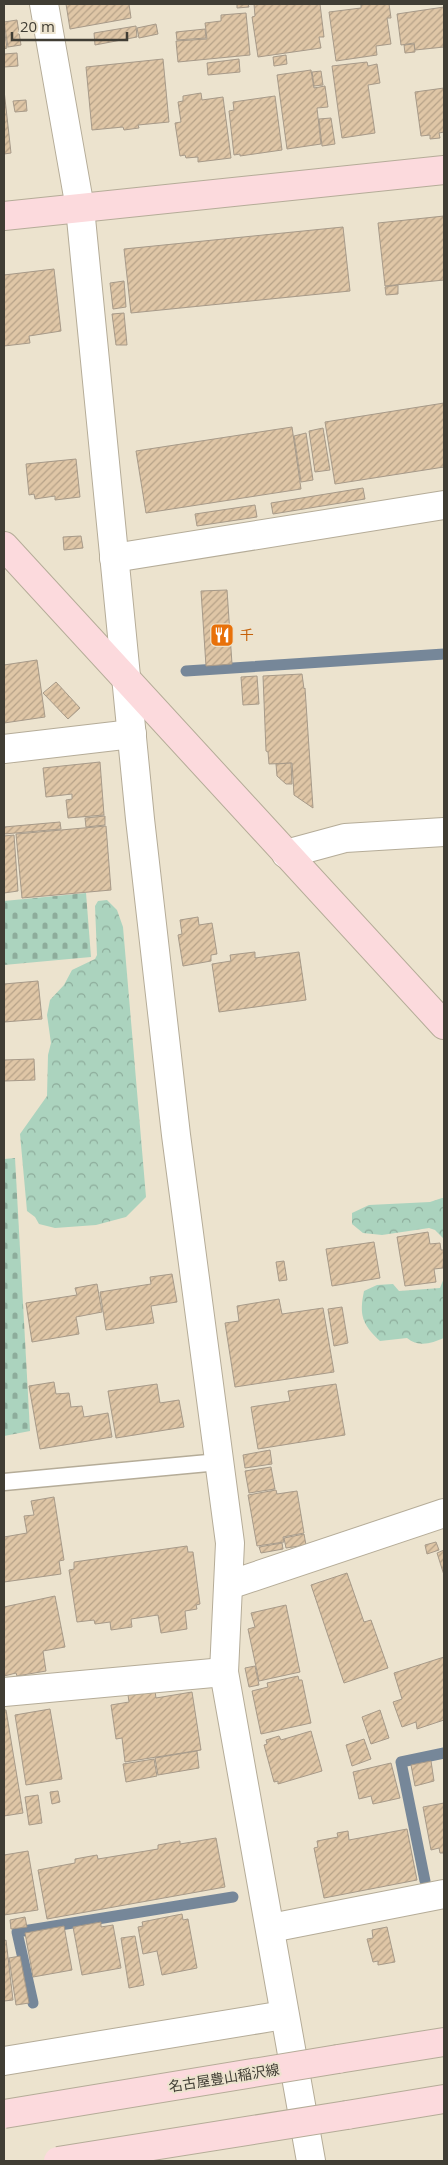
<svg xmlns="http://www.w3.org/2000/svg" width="448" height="2165" font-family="'Open Sans','Noto Sans JP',sans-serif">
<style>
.forest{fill:url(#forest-crowns)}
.cemetery{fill:url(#cemetery-stones)}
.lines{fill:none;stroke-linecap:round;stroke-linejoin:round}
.stream{stroke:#768799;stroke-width:11}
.building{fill:url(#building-hatch);stroke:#a79a89}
.lane-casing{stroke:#b5ac98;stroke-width:19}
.street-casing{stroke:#b5ac98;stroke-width:30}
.secondary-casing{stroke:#b5ac98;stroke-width:30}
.lane{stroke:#fff;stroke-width:16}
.street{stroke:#fff;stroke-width:28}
.secondary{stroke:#fcdadd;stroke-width:28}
.secondary-bridge-casing{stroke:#b5ac98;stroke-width:30;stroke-linecap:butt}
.secondary-bridge{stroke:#fcdadd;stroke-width:28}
.labels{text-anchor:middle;stroke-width:4;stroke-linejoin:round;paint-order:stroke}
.food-label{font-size:14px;fill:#c56008;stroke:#ece3ce;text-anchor:start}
.street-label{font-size:14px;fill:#403d34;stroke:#ece3ce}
</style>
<defs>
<pattern id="forest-crowns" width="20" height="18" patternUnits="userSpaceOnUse" patternTransform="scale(1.25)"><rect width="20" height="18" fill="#abd3be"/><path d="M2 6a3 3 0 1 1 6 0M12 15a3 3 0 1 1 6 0" fill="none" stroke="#8dac9b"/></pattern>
<pattern id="cemetery-stones" width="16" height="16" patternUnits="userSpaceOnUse" patternTransform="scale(1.25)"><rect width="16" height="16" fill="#abd3be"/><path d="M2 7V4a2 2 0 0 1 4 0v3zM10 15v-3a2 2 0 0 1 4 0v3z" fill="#8dac9b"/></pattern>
<pattern id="building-hatch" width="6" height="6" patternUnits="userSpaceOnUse" patternTransform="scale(1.25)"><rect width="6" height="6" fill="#dfc6a6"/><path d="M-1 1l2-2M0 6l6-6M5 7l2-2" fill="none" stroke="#b6a288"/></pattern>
</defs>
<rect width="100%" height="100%" fill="#ece3ce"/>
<g class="forest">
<path d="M107,900L117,910L123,927L146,1197L126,1217L96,1225L55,1228L39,1224L35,1217L27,1211L20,1134L47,1096L48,1055L51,1043L47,1015L50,1000L64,985L72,970L95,959L97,955L95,906L98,901Z"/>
<path d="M442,1198H444V1239L435,1230L429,1228L382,1235L363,1233L352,1224V1213L369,1205L430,1202Z"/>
<path d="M444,1278V1338C432,1343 419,1348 407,1338L380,1341C362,1324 359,1315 364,1291L377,1285L393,1284L399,1291L440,1288Z"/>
</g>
<g class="cemetery">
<path d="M86,893L91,957L4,965V901Z"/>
<path d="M15,1158L30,1431L4,1436V1159Z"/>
</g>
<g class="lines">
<g class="stream">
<path d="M186,671L444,654"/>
<path d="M425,1881L401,1762L444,1753"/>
<path d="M33,2003L17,1932L233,1897"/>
</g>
</g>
<g class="building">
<path d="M66,4H129L131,18L70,29Z"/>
<path d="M237,4H248L249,7L237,8Z"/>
<path d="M254,4H320L324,37H319L321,48L258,57L252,17L255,16Z"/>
<path d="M361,4H389L391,18H387L391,44L376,46L377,55L336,61L329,12L361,8Z"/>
<path d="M444,7V47L415,50L414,43L401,45L397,14Z"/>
<path d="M246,13L250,55L178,62L176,41L207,39L205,23L221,21V15Z"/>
<path d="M17,20L21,45L8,47L4,22Z"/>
<path d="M156,24L158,34L139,38L137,28Z"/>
<path d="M136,26L137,37L95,45L94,33Z"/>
<path d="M4,27L7,48L4,49Z"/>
<path d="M205,29L206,38L177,40L176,32Z"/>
<path d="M414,44L415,52L405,53L404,45Z"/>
<path d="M17,53L18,66L4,67V54Z"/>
<path d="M286,55L287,64L274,66L273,57Z"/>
<path d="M163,59L169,122L138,125L139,128L124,130L123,127L92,130L86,67Z"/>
<path d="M239,59L240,72L208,75L207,63Z"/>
<path d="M367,62L368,66L377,64L380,83L368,85L375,133L342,138L332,66Z"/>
<path d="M311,70L314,88L325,86L328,107L317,108L321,144L287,149L277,75Z"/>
<path d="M321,71L323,85L314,86L312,72Z"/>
<path d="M444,88V132L439,133L440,138L430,139V135L421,136L415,92Z"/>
<path d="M4,90L11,153L4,154Z"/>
<path d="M201,93L202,100L223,97L231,158L198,162V157L186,158L185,155L180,156L175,123L181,122L178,102L183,101V96Z"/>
<path d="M275,96L282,150L240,156V154L234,155L229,111L234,110L233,102Z"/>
<path d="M26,100L27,111L15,112L13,101Z"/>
<path d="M331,118L335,144L322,146L319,119Z"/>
<path d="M444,216V280L385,286L378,223Z"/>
<path d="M343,227L350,291L131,313L124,249Z"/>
<path d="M54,269L61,331L29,336L30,343L4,346V275Z"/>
<path d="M124,281L126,307L113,309L110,283Z"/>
<path d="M398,285V294L386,295L385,287Z"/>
<path d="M124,313L127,345H116L112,314Z"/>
<path d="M444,403V467L335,484L325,422Z"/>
<path d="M292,427L301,489L146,513L136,451Z"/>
<path d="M323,428L330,470L315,472L309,431Z"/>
<path d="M306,433L313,480L301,482L294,436Z"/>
<path d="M76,459L80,497L55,500V496L35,499L34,494L29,495L26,464Z"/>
<path d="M363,488L365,499L273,514L271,503Z"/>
<path d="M255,505L257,517L197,526L195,514Z"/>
<path d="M81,536L83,548L64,550L63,537Z"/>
<path d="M227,590L232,664L206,666L201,591Z"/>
<path d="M37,660L45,717L4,723V665Z"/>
<path d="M302,674L304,689L305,688L313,808L294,795L292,763L269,764L268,752L266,751L263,676Z"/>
<path d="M257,676L259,704L243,705L241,677Z"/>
<path d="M56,682L80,708L68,719L43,693Z"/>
<path d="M100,762L104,815L68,818L66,800L72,799V794L46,797L43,768Z"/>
<path d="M291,763L292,784H286L277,776L276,764Z"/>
<path d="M105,816V825L86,827L85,818Z"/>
<path d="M60,822L61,829L4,834V827Z"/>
<path d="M106,826L111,890L22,898L16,834Z"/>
<path d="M14,835L18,891L4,893V836Z"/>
<path d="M198,917L199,925L212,923L217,954L211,955V961L183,966L178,935L182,934L180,920Z"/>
<path d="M255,952V958L299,952L306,1000L219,1012L212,964L231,961L230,955Z"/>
<path d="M38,981L42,1019L4,1022V984Z"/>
<path d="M34,1059L35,1080L4,1081V1060Z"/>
<path d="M428,1232L430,1244L440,1243L441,1250H444L443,1268L434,1269L436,1282L405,1286L397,1237Z"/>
<path d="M374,1242L380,1278L332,1286L326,1249Z"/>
<path d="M284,1261L287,1280L279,1281L276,1262Z"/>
<path d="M172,1274L177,1302L151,1306L154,1323L106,1330L100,1292L151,1284L150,1277Z"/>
<path d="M97,1284L102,1312L76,1317L79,1334L32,1342L26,1303L77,1295L75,1288Z"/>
<path d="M279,1299L282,1314L323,1308L334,1372L235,1387L225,1323L239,1321L237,1306Z"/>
<path d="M342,1307L348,1343L334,1346L328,1309Z"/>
<path d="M54,1382L56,1394L69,1393L71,1407L82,1406L84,1417L108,1413L112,1437L40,1449L29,1386Z"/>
<path d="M157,1384L160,1403L179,1400L184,1427L116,1438L108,1391Z"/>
<path d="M336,1384L345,1435L258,1449L251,1407L290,1401L288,1391Z"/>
<path d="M270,1450L272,1464L245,1468L243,1455Z"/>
<path d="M271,1467L275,1489L249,1493L245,1471Z"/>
<path d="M276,1490L277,1494L297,1491L304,1533L283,1537L284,1542L257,1546L248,1495Z"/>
<path d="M54,1497L64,1560L59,1561L61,1574L4,1582V1537L27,1533L24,1516L34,1515L31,1501Z"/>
<path d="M304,1534L306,1545L286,1548L284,1538Z"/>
<path d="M436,1542L439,1550L427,1554L425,1545Z"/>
<path d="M282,1543L283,1549L261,1553L259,1547Z"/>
<path d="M187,1546L188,1552H193L200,1604L196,1605L197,1609L185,1611L187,1629L161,1633L158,1615L131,1619L132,1627L111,1630L110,1622L95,1624L94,1620L77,1622L69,1570L74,1569V1562Z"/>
<path d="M444,1550V1575L437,1553Z"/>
<path d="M347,1573L364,1622L371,1620L388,1668L344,1683L311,1585Z"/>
<path d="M55,1596L65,1647L43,1651L46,1671L17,1676L16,1673L4,1676V1607Z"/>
<path d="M286,1605L300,1672L259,1681L248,1629L255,1627L251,1613Z"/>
<path d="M444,1657V1720L417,1729L416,1722L402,1727L393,1702L402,1699L394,1673Z"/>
<path d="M255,1666L259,1685L249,1687L245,1668Z"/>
<path d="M298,1676L299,1680H302L311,1723L261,1734L252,1691L268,1687L267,1683Z"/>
<path d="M155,1691L156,1698L192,1692L201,1750L125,1762L122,1738L116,1739L111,1705L129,1702L128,1695Z"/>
<path d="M50,1709L62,1779L26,1785L15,1715Z"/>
<path d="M4,1710H6L23,1813L4,1816Z"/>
<path d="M380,1710L389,1738L371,1744L362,1717Z"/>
<path d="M311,1731L322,1771L278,1784V1781L274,1782L264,1745L267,1744L266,1740L279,1736L281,1740Z"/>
<path d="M364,1739L371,1759L352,1766L346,1745Z"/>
<path d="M197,1751L199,1768L158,1775L155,1758Z"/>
<path d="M154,1759L157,1776L126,1782L123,1764Z"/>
<path d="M431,1761L434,1781L415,1786L411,1765Z"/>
<path d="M391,1763L400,1798L373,1804L371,1796L359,1799L353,1772Z"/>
<path d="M58,1791L60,1802L52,1804L50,1792Z"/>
<path d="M38,1795L42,1823L29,1825L25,1797Z"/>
<path d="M444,1803V1853H440L439,1848L431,1850L423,1807Z"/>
<path d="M407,1829L417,1880L324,1898L314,1848L318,1847L317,1841L338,1837L337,1833L348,1831L349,1840Z"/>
<path d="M216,1838L225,1887L47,1919L38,1870L75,1863V1859L97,1855L98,1859L158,1849V1845L180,1841V1844Z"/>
<path d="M28,1851L38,1910L4,1915V1855Z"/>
<path d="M182,1914L183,1920L188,1919L197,1968L162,1975L157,1951L143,1954L138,1927L143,1926L142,1922Z"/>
<path d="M25,1917L27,1927L11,1929L10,1920Z"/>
<path d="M101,1922V1927L113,1925L121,1968L82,1975L73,1927Z"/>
<path d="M64,1926L72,1970L33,1977L25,1933Z"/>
<path d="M387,1927L395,1962L378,1965V1961L373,1962L367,1939L373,1938L372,1930Z"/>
<path d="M135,1936L144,1985L129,1988L121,1938Z"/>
<path d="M6,1940L13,2000L4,2001V1941Z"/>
<path d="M20,1956L29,2003L16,2005L9,1958Z"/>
</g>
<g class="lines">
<g class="lane-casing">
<path id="lane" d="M4,1482L219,1462"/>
</g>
<g class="street-casing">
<g id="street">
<path d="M44,4L80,208L140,819L176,1135L230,1543L224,1672L311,2161"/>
<path d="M114,558L444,505"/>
<path d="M4,749L132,734"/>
<path d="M286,854L345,838L444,832"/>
<path d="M229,1585L444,1513"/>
<path d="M4,1692L224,1672"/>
<path d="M271,1928L444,1894"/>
<path d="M4,2061L284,2015"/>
</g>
</g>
<g class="secondary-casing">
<g id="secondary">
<path d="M4,216L444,170"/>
<path d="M4,546L444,1025"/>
<path d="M338,2059L444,2042"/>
<path d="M347,2115L444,2099"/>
</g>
</g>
<use href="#lane" class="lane"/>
<use href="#street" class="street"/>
<use href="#secondary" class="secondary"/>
<g class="secondary-bridge-casing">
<g id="secondary-bridge">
<path d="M4,2114L338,2059"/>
<path d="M58,2161L347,2115"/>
</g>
</g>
<use href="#secondary-bridge" class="secondary-bridge"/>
</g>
<defs>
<g id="restaurant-square" transform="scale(1.25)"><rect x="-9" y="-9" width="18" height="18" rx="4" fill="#e8710a" stroke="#ece3ce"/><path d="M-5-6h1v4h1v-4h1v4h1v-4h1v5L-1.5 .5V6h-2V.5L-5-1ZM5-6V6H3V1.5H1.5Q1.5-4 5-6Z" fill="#fff"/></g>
</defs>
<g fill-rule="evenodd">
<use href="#restaurant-square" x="222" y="635"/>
</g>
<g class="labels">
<g class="food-label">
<text x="240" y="640">千</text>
</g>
<g class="street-label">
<text transform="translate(224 2078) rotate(-9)" y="5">名古屋豊山稲沢線</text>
</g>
</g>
<rect width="448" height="2165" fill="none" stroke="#403d34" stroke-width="10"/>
<path d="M12 32v8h115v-8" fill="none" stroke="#403d34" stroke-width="2.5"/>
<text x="20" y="32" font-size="15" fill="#403d34" stroke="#ece3ce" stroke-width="4" paint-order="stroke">20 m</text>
</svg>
